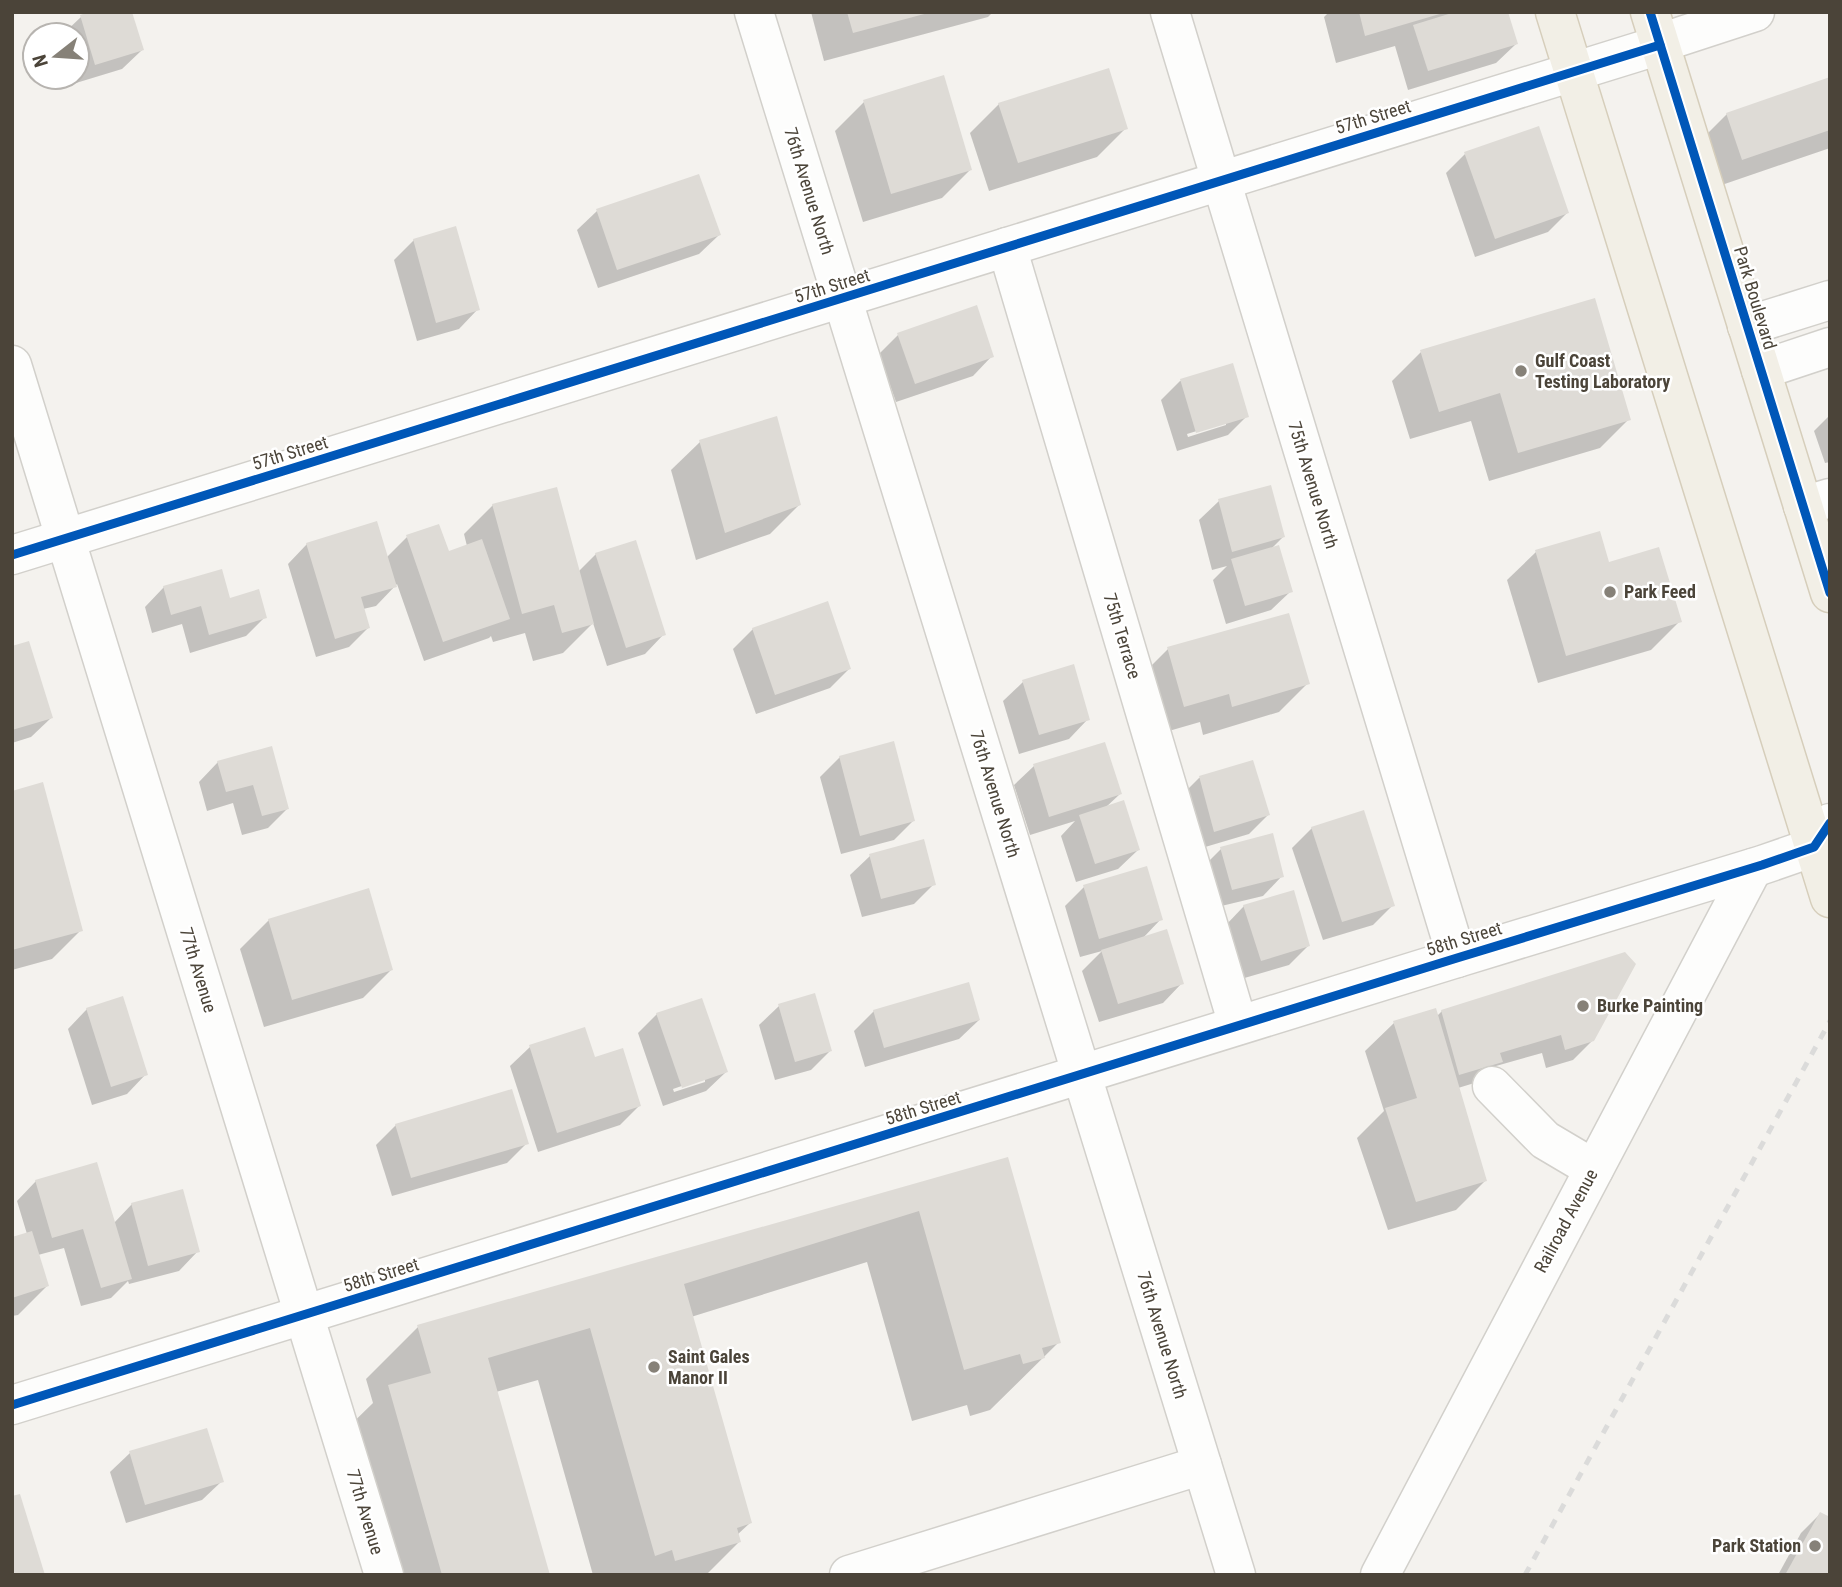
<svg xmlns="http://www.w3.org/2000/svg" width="1842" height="1587" font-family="'Roboto Condensed',sans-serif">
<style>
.shadow{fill:#0003;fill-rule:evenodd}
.building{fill:#dedbd6}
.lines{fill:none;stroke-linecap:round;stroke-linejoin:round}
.minor-casing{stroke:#d2d0cb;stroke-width:41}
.major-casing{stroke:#d6cebb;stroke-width:41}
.minor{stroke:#fdfdfc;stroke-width:38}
.major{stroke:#f2efe6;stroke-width:38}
.rail{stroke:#dbdbda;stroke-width:5;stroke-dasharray:9 9;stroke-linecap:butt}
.cycleway-casing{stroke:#fff;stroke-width:13}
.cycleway{stroke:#0057b8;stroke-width:9}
.poi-dot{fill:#868178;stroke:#fff;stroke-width:2.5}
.labels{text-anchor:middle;stroke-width:5;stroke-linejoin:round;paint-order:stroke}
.street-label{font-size:18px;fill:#4b4439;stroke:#fff}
.poi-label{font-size:18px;font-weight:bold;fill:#4b4439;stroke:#fff;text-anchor:start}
</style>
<rect width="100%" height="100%" fill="#f4f2ee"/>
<g class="shadow">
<path d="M811,12H993L988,17L824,61Z"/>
<path d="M1329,12H1506L1516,44L1496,63L1408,90L1395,46L1336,63L1324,17Z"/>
<path d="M81,17L142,50L122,69L76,83L74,77H77V35H62Z"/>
<path d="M1830,79V148L1713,188L1698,143L1727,114Z"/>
<path d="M864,102L970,170L942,198L863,222L835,131Z"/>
<path d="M999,104L1126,128L1097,157L989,191L970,133Z"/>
<path d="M1465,154L1567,213L1548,232L1475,257L1446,173Z"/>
<path d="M597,211L719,235L699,254L598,288L577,230Z"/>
<path d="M414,240L478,309L459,329L417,341L394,260Z"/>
<path d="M898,335L992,356L973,376L896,402L879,354Z"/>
<path d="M1421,352L1629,419L1600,448L1489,481L1471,421L1410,439L1392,381Z"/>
<path d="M1232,366L1247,416L1228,435L1177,451L1161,400L1180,381ZM1226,422V425L1188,437L1187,434Z"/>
<path d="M1830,415V462L1825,463L1814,431Z"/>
<path d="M700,442L799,505L770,534L696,560L671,470Z"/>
<path d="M1219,501L1283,537L1271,549L1291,591L1271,610L1226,624L1213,580L1227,566L1212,570L1199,520Z"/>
<path d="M493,505L578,572L596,554L664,634L645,654L607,666L593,623L563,653L533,661L525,633L493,642L491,636L489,638L424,661L397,584L376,606L363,609L368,628L349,647L316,657L288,564L307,544L386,558L407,537L448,553L467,546L464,534Z"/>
<path d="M1536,552L1608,564L1680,621L1651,650L1538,683L1507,580Z"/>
<path d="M164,587L229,600L265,617L246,636L190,653L182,624L152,633L145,607Z"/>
<path d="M753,629L849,669L830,688L756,714L733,649Z"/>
<path d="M12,648L51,718L31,737L12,743Z"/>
<path d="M1168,649L1308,683L1279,712L1203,735L1200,722L1155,735L1139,678Z"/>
<path d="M1023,682L1088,719L1069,739L1019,754L1003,701Z"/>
<path d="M270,748L287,809L268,828L242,835L233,803L207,811L199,782L218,762Z"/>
<path d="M840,757L914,820L894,840L841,854L820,777Z"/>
<path d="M1252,762L1268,815L1249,834L1195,850L1180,797L1199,778Z"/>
<path d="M1034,766L1120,794L1105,808L1138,850L1118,869L1076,882L1061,836L1075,821L1030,835L1014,785Z"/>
<path d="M12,793L81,930L52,959L12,970Z"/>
<path d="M1312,828L1393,905L1373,925L1323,940L1292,848Z"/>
<path d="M1221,849L1282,876L1263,896L1213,908L1202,868Z"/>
<path d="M870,856L934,884L914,904L862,917L850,875Z"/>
<path d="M1084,887L1161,919L1142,939L1182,983L1163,1003L1099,1022L1082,971L1102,951L1080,957L1065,906Z"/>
<path d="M1244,906L1308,946L1289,965L1241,979L1225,926Z"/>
<path d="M269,920L391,970L363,998L264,1027L240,949Z"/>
<path d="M779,1006L830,1051L811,1070L775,1080L759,1025Z"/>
<path d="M87,1009L146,1074L127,1094L92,1105L68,1029Z"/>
<path d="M874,1011L979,1020L959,1039L865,1067L854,1031Z"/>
<path d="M1442,1011L1593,1040L1573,1060L1546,1068L1542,1053L1496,1066L1481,1081L1458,1088L1485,1181L1456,1210L1388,1230L1357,1138L1384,1111L1365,1051L1394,1023L1437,1016Z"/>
<path d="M657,1014L726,1072L706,1091L663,1106L638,1033ZM705,1078V1082L674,1092L673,1089Z"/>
<path d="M530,1047L639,1106L620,1125L538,1152L510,1066Z"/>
<path d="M396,1125L527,1143L507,1163L392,1196L376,1145Z"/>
<path d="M1007,1159L1059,1342L990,1410L970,1416L967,1405L912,1421L867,1262L691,1317L750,1523L737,1535L739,1542L706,1575H593L538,1380L496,1392L548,1575H375L336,1439L373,1403L366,1379L418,1327Z"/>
<path d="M36,1181L114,1223L132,1204L198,1251L179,1271L129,1284L128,1281L111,1298L81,1306L64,1248L38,1255L47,1286L18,1315L12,1316V1239L27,1234L17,1201Z"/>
<path d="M130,1453L222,1481L202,1500L126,1523L110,1472Z"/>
<path d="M1820,1514L1830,1575H1778L1801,1533Z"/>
</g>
<g class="building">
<path d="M89,12H132L144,50L95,65L80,15Z"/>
<path d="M847,12H928V13L853,33Z"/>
<path d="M1359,12H1443V13L1365,36Z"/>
<path d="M1455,12H1508L1518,44L1428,71L1413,25Z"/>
<path d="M1109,68L1128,129L1018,163L998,103Z"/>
<path d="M944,75L972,170L891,194L863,100Z"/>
<path d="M1830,77V130L1742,160L1726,113Z"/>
<path d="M1539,126L1569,213L1495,239L1464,152Z"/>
<path d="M699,174L721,235L617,270L596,209Z"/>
<path d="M456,226L480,310L436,323L413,239Z"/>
<path d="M1595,298L1631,420L1518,453L1500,393L1439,412L1420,350Z"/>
<path d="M977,305L994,357L915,384L897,333Z"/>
<path d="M1233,363L1249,417L1196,433L1180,379Z"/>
<path d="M777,416L801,505L725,533L699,440Z"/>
<path d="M1271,485L1285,537L1232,552L1218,499Z"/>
<path d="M557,487L594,624L562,633L554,605L522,614L492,504Z"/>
<path d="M377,521L397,587L361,597L370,628L335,639L306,543Z"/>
<path d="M439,524L449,551L482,539L510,619L443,642L406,535Z"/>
<path d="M1600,531L1609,562L1659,547L1682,622L1566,656L1535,550Z"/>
<path d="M636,540L666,635L626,648L595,553Z"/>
<path d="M1279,545L1293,592L1245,606L1231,559Z"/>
<path d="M222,569L230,598L259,589L267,618L209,635L201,606L171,615L163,586Z"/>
<path d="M828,601L851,669L775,695L752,628Z"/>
<path d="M1289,613L1310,684L1232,707L1229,694L1184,707L1167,647Z"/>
<path d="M29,641L53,718L12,730V646Z"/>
<path d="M1074,664L1090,720L1039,735L1022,680Z"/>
<path d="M894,741L915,821L860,836L839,756Z"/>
<path d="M1105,742L1122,794L1049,817L1033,764Z"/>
<path d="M272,746L289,809L262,816L253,785L226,792L217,761Z"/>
<path d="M1253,760L1270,815L1214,832L1199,776Z"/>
<path d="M43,782L83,931L12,950V791Z"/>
<path d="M1124,800L1140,850L1095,864L1079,815Z"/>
<path d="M1364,810L1395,906L1342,922L1311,827Z"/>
<path d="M1273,833L1284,877L1232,890L1220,847Z"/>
<path d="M924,839L936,885L881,899L869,854Z"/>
<path d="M1147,866L1163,920L1099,939L1083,885Z"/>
<path d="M369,888L393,970L292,1000L268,919Z"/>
<path d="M1294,890L1310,946L1261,961L1243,905Z"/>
<path d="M1167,929L1184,984L1118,1004L1101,950Z"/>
<path d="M1625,952L1636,964L1594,1041L1565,1050L1561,1035L1500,1053L1503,1062L1459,1075L1441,1010Z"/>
<path d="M969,982L980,1020L884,1048L873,1010Z"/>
<path d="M815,993L832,1051L795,1062L778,1004Z"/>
<path d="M123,996L148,1075L111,1087L86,1008Z"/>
<path d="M702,998L728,1072L682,1088L656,1013Z"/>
<path d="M1436,1008L1487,1181L1416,1202L1385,1108L1417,1098L1393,1021Z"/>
<path d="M585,1027L595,1057L623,1048L641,1106L557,1133L529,1045Z"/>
<path d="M512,1089L529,1144L411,1178L395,1124Z"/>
<path d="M1008,1157L1061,1343L1042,1348L1045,1358L1023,1364L1020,1354L964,1370L919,1211L684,1284L752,1523L737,1528L741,1542L675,1561L672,1550L655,1556L590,1328L488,1358L550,1575H442L388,1385L431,1373L417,1325Z"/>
<path d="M97,1162L132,1279L101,1288L83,1229L52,1238L35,1180Z"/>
<path d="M183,1189L200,1252L148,1266L131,1203Z"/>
<path d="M32,1231L49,1286L12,1298V1237Z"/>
<path d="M207,1428L224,1482L145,1505L129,1451Z"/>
<path d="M20,1494L45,1575H12V1496Z"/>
<path d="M1820,1512L1830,1517V1575H1785Z"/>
</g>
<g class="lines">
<g class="minor-casing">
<g id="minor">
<path d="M754,12L1236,1575"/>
<path d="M1170,12L1457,958"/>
<path d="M1660,43L1755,12"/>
<path d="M1007,247L1238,1025"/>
<path d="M1747,326L1830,300"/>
<path d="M12,365L384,1575"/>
<path d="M1761,370L1830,347"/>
<path d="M1803,506L1830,498"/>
<path d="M12,555L1660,45"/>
<path d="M1492,1086L1545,1140L1594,1169"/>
<path d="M12,1405L1457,958L1762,865L1814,847L1830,823"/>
<path d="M849,1575L1202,1465"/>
<path d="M1380,1575L1753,868"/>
</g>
</g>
<g class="major-casing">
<g id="major">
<path d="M1555,12L1830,898"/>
<path d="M1650,12L1830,593"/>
</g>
</g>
<use href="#minor" class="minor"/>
<use href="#major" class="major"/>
<path class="rail" d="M1525,1575L1830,1021"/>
<g class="cycleway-casing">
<g id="cycleway">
<path d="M1650,12L1830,593"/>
<path d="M12,555L1660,45"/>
<path d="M12,1405L1457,958L1762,865L1814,847L1830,823"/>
</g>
</g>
<use href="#cycleway" class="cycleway"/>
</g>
<g class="poi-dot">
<circle cx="1521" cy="371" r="7"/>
<circle cx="1610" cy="592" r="7"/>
<circle cx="1583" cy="1006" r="7"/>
<circle cx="654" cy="1367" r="7"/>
<circle cx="1815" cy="1546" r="7"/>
</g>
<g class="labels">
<g class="street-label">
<text transform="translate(1373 117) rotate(-17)" y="6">57th Street</text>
<text transform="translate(809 191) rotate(73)" y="6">76th Avenue North</text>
<text transform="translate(832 286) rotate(-17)" y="6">57th Street</text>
<text transform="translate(1755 298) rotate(73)" y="6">Park Boulevard</text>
<text transform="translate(290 453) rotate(-17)" y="6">57th Street</text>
<text transform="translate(1313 485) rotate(73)" y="6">75th Avenue North</text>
<text transform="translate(1122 636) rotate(73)" y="6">75th Terrace</text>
<text transform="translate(995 794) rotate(73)" y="6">76th Avenue North</text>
<text transform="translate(1464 939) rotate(-17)" y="6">58th Street</text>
<text transform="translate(198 970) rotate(73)" y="6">77th Avenue</text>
<text transform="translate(923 1108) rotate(-17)" y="6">58th Street</text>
<text transform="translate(1566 1221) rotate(-62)" y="6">Railroad Avenue</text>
<text transform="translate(381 1275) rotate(-17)" y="6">58th Street</text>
<text transform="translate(1162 1335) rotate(73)" y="6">76th Avenue North</text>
<text transform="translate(365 1512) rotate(73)" y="6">77th Avenue</text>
</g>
<g class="poi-label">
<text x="1535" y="367">Gulf Coast<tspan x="1535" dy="21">Testing Laboratory</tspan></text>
<text x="1624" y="598">Park Feed</text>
<text x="1597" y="1012">Burke Painting</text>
<text x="668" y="1363">Saint Gales<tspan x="668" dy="21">Manor II</tspan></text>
<text x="1801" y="1552" text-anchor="end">Park Station</text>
</g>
</g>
<rect width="1842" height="1587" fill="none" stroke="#4b4439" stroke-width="28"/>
<g transform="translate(56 56) rotate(253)"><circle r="33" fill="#ffffff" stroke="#b7b4b0" stroke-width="2"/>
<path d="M0-5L12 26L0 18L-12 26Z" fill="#868178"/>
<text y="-10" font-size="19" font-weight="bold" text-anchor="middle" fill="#4b4439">N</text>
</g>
</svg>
